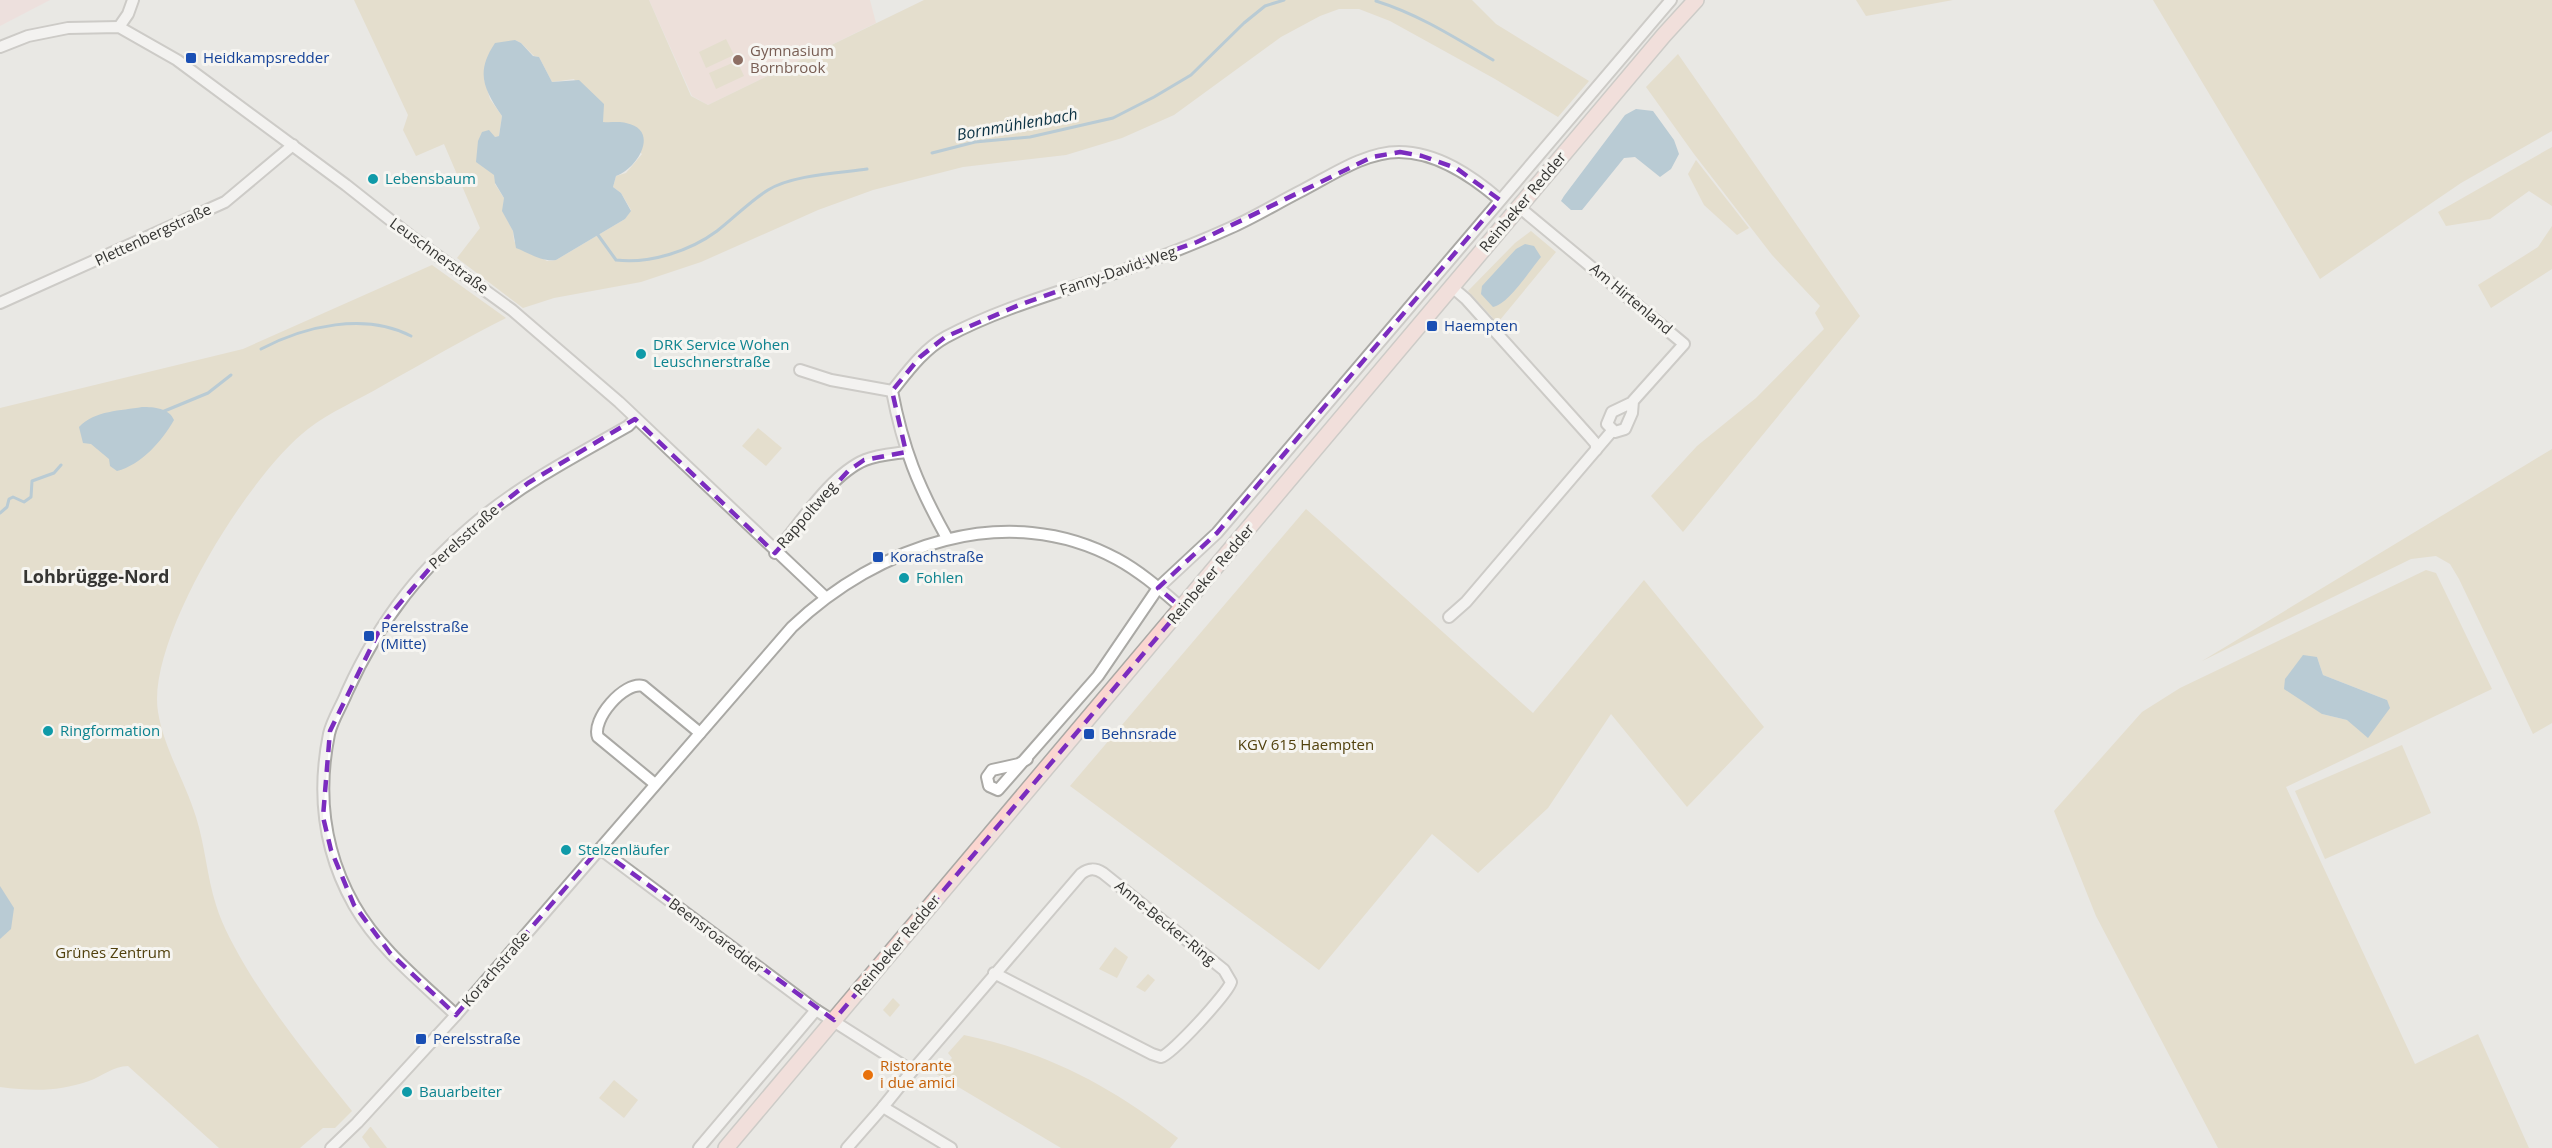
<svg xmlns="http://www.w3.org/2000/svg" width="2552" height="1148" font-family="'Open Sans',sans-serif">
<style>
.commercial{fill:#f2d7d6}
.education{fill:#f1d8cf}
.green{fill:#ddd2b2;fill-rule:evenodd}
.water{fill:#7ea8c1}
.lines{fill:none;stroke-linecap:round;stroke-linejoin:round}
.stream{stroke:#7ea8c1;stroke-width:3}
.minor-casing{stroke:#aaa9a5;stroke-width:14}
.secondary-casing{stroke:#aaa9a5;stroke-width:18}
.minor{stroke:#fff;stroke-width:10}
.secondary{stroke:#fbd6d0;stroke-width:15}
.marked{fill:none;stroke:#7b2cbf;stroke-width:4.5;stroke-dasharray:12 8;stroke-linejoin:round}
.transit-dot{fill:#1a4fb4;stroke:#f6f5f1;stroke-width:2}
.education-dot{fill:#8d6e63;stroke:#f6f5f1;stroke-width:2}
.culture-dot{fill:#0f9aa8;stroke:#f6f5f1;stroke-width:2}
.food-dot{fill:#e8710a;stroke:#f6f5f1;stroke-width:2}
.labels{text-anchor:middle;stroke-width:6;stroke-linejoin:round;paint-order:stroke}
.education-label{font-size:15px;fill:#785e54;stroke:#f6f5f1;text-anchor:start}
.transit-label{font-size:15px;fill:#164399;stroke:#f6f5f1;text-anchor:start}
.culture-label{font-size:15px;fill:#0d838f;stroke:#f6f5f1;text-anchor:start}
.street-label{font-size:15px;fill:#353533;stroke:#f6f5f1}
.park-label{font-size:15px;fill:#51410d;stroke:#f6f5f1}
.food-label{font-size:15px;fill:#c56008;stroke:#f6f5f1;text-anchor:start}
.water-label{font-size:16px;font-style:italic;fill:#0d3345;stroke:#f6f5f1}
.quarter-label{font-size:18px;font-weight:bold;fill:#353533;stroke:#f6f5f1}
</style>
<rect width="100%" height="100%" fill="#e9e8e4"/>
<path class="commercial" d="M0,0H50L0,26Z"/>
<path class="education" d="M649,0H870L876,23L708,105L692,96Z"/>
<g class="green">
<path d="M354,0H649L691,96L708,105L924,0H1472L1496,24L1589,81L1558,117L1495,79L1390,21L1359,9H1339L1320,16L1281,37L1174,115L1122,138L1066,155L963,167L873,190L818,210L701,262L641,282L554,298L523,308L457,258L480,228L444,144L416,156L403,130L408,115ZM515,40L521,43L534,56L539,57L552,82L574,79L603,122L642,154L626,173L616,176L613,187L621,193L631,210L625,219L556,260L547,261L529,251L522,250L514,241L513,231L503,211L504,198L495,184V137L499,136L502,116L490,99L484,79Z"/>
<path d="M1856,0H1953L1866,16Z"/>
<path d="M2153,0H2552V131L2461,183L2320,279Z"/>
<path d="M726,39L734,55L706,68L699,52Z"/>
<path d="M1678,54L1860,316L1683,532L1651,496L1697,446L1756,398L1824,329L1815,313L1820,306L1772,255L1694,154L1646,87Z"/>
<path d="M737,61L744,76L716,89L709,73Z"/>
<path d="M2552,147V206L2529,191L2490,219L2446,226L2438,212Z"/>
<path d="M1696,160L1749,228L1737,235L1704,205L1688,174Z"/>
<path d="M2552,226V269L2491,308L2478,285L2538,247Z"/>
<path d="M1531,231L1556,252L1495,326L1492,317L1468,291L1515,243Z"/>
<path d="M432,265L506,318C464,339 423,363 382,386C358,400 330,412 308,429C250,473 146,639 158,712C164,749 185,781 196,817C205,845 207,877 216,905C223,928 235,948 247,969C278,1020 315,1065 352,1111L335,1128H323L300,1148H219L128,1066C113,1066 103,1076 89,1081C57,1092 33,1091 0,1087V408L243,349Z"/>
<path d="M758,428L782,448L766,466L742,446Z"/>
<path d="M2552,449V723L2533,734L2459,579L2450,564L2436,556L2411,559L2202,661Z"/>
<path d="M1306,509L1533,713L1644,580L1764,727L1687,807L1611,714L1548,808L1478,873L1432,834L1319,970L1070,786Z"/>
<path d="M2426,570L2436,573L2492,689L2286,787L2415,1064L2478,1034L2529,1148H2218L2096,916L2054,811L2142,712L2180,688ZM2317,657L2323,675L2387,700L2347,720L2322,714Z"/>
<path d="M2402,745L2431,813L2325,859L2295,791Z"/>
<path d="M1115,947L1128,957L1117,978L1099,969Z"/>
<path d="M1148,974L1155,980L1145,992L1136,987Z"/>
<path d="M893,998L900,1005L890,1017L883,1010Z"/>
<path d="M964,1035C1049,1053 1109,1085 1178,1138L1170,1148H1061L928,1069L939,1059L945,1065L952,1058L948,1053Z"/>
<path d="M614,1080L638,1100L624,1118L599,1098Z"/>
<path d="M370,1127H371L387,1148H370L362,1137Z"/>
</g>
<g class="water">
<path d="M515,40L521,43L533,56L539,57L552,82L579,80L604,104L603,122C610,123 619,121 626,123C661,130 637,169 616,176L613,187L621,193L631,211L625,219L556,260C542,262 529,253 516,248L513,231L502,211L504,198L495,183L494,175L476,162L478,141L482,132L489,130L495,137L499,136L502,116C484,89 475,73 495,43Z"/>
<path d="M1636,109L1653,111L1674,140L1679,154L1671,169L1660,177L1635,157L1624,158L1582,210H1571L1561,201L1564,196L1625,115Z"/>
<path d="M1525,244L1534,246L1541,257C1530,270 1508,305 1493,307L1481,294L1482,286L1516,249Z"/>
<path d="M142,407C154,407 169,408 174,420C162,441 141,465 117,471L110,466L109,459L91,444L83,443L79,427C95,410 121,411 142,407Z"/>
<path d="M2303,655L2317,657L2323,675L2387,700L2390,708L2368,738L2347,720L2322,714L2284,689L2285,679Z"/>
<path d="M0,886L14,908L11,929L0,939Z"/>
</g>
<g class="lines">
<g class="stream">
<path d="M1376,1C1418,14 1454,37 1493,60"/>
<path d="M932,153L975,142L1030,137L1113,118L1154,97L1191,75L1244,23L1265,6L1284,0"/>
<path d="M598,235L616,260C650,264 690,251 717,231C734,218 750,201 768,190C792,175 839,173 867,169"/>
<path d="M261,349C305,326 365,312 411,336"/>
<path d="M162,412L208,393L231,375"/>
<path d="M0,513L7,507L9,499L13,497L24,502L31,497L32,481L54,473L61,465"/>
</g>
<g class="minor-casing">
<g id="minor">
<path d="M119,27L128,14L133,0"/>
<path d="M0,47L28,36L68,28L119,27L177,60L346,185L413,238L512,310L619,402L825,597"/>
<path d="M1519,207L1684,344L1633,401V402L1612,412L1607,424L1615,432L1625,429L1632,413L1633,401"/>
<path d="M1452,287L1466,299L1590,437L1596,444V450"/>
<path d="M0,303L225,202L293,145"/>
<path d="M800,370L831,380L892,391"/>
<path d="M947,538C918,486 903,449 892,391C908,371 924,349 946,337C1004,306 1068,290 1129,268C1163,256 1197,243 1230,228C1255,217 1279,202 1303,190C1332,175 1365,152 1399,152C1437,152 1472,176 1500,200"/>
<path d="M775,553C799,525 831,474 865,460C877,455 892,454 906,452"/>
<path d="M1449,617L1466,602L1612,431"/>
<path d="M1027,759L1019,764L992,770L987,777L989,786L998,790L1098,676L1158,588L1217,533L1671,0"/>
<path d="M655,784L598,737C591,720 624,681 643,686L700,733"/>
<path d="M600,849L816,1010L912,1071L883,1107"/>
<path d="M456,1015C420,981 379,949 354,905C324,852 317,793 329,734C332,720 342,705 347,692C380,619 423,565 485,515C529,480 579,454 628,426L635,419"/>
<path d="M912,1071L1081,874C1089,868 1095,868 1103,873L1224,970L1231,982C1228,993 1172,1054 1161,1057L1152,1054L994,973"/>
<path d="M331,1148L357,1123L456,1015L792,627C877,546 1007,499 1117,559C1141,572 1161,590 1182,608"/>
<path d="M699,1148L816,1010"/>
<path d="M847,1148L883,1107L951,1148"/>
</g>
</g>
<g class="secondary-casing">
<path id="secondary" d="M726,1148L1664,35L1696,0"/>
</g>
<use href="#minor" class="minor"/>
<use href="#secondary" class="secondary"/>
</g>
<path d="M0 0H2552V1148H0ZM1400,152L1422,156L1456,168L1500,200L1217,533L1158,588L1182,608L834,1020L599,849L456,1015L390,953L354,905L331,850L323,817L330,731L383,623L448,547L528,483L635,419L775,553L848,471L864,460L906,452L892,391L920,357L945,337L1019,305L1197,242L1372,157Z" fill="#e9e8e4" fill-opacity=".55" fill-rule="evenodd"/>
<path class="marked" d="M1400,152L1422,156L1456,168L1500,200L1217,533L1158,588L1182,608L834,1020L599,849L456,1015L390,953L354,905L331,850L323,817L330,731L383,623L448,547L528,483L635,419L775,553L848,471L864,460L906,452L892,391L920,357L945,337L1019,305L1197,242L1372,157Z"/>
<g class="transit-dot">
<rect x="185" y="52" width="12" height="12" rx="3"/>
<rect x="1426" y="320" width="12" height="12" rx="3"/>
<rect x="872" y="551" width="12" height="12" rx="3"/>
<rect x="363" y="630" width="12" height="12" rx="3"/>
<rect x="1083" y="728" width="12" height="12" rx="3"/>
<rect x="415" y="1033" width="12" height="12" rx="3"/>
</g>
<circle class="education-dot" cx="738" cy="60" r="6"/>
<g class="culture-dot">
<circle cx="373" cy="179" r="6"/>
<circle cx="641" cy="354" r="6"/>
<circle cx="904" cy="578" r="6"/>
<circle cx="48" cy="731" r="6"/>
<circle cx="566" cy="850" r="6"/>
<circle cx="407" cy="1092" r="6"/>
</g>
<circle class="food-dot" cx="868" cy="1075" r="6"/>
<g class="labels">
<g class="education-label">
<text x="750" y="56">Gymnasium<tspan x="750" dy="17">Bornbrook</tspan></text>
</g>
<g class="transit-label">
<text x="203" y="63">Heidkampsredder</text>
<text x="1444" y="331">Haempten</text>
<text x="890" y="562">Korachstraße</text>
<text x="381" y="632">Perelsstraße<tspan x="381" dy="17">(Mitte)</tspan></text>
<text x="1101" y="739">Behnsrade</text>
<text x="433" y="1044">Perelsstraße</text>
</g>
<g class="culture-label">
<text x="385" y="184">Lebensbaum</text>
<text x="653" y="350">DRK Service Wohen<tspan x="653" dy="17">Leuschnerstraße</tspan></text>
<text x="916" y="583">Fohlen</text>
<text x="60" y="736">Ringformation</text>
<text x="578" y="855">Stelzenläufer</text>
<text x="419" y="1097">Bauarbeiter</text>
</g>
<g class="street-label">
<text transform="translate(1523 202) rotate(-50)" y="5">Reinbeker Redder</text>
<text transform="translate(153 235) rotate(-25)" y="5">Plettenbergstraße</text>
<text transform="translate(439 256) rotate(36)" y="5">Leuschnerstraße</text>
<text transform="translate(1118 271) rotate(-19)" y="5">Fanny-David-Weg</text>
<text transform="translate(1631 299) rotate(40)" y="5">Am Hirtenland</text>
<text transform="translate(807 515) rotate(-49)" y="5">Rappoltweg</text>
<text transform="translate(464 537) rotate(-42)" y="5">Perelsstraße</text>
<text transform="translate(1211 574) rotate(-50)" y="5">Reinbeker Redder</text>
<text transform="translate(1165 923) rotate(39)" y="5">Anne-Becker-Ring</text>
<text transform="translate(716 936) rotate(37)" y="5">Beensroaredder</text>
<text transform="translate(897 945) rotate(-50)" y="5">Reinbeker Redder</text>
<text transform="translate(496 969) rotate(-49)" y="5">Korachstraße</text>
</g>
<g class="park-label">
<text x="1306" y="750">KGV 615 Haempten</text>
<text x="113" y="958">Grünes Zentrum</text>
</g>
<g class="food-label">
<text x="880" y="1071">Ristorante<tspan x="880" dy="17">i due amici</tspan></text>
</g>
<g class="water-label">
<text transform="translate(1017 124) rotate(-10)" y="6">Bornmühlenbach</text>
</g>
<g class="quarter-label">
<text x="96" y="583">Lohbrügge-Nord</text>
</g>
</g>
</svg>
